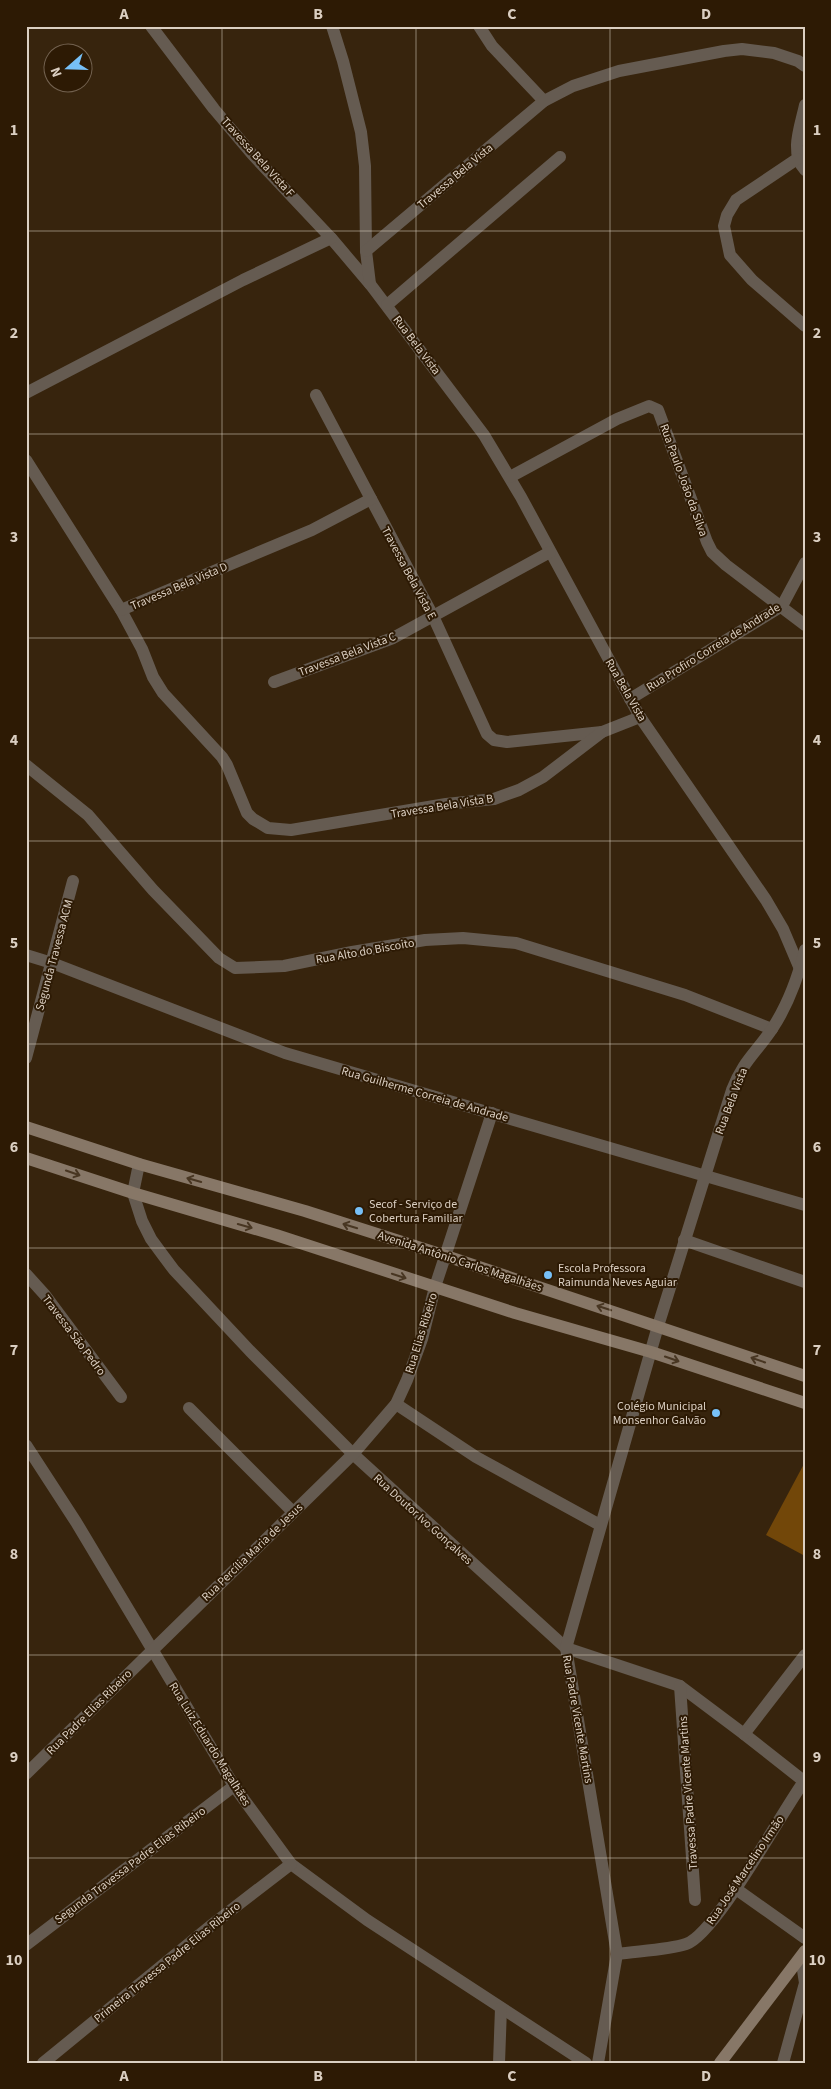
<svg xmlns="http://www.w3.org/2000/svg" width="831" height="2089" font-family="'Source Sans 3',sans-serif">
<style>
.green{fill:#724709}
.lines{fill:none;stroke-linecap:round;stroke-linejoin:round}
.street{stroke:#655b51;stroke-width:12}
.secondary{stroke:#877767;stroke-width:12}
.oneway{stroke:#483622}
.grid{fill:none;stroke:#dbcfc2;stroke-width:1;stroke-opacity:0.55}
.poi-dot{fill:#77c0f7;stroke:#2d1a04;stroke-width:2}
.labels{text-anchor:middle;stroke-width:4;stroke-linejoin:round;paint-order:stroke}
.street-label{font-size:12px;fill:#dbcfc2;stroke:#2d1a04}
.poi-label{font-size:12px;fill:#dbcfc2;stroke:#2d1a04;text-anchor:start}
.neatline{fill:none;stroke:#dbcfc2;stroke-width:2}
.grid-label{font-size:16px;text-anchor:middle;font-weight:bold;fill:#dbcfc2}
</style>
<rect width="100%" height="100%" fill="#37240d"/>
<path class="green" d="M805,1462V1556L766,1535Z"/>
<g class="lines">
<g class="street">
<path d="M151,26L214,109L252,154L331,238L370,284"/>
<path d="M332,26L343,61L361,132L365,166L366,251L370,284L484,435L521,497L640,717L766,900L783,929L800,969"/>
<path d="M479,26L492,46L544,101"/>
<path d="M805,105C801,125 789,153 805,170"/>
<path d="M797,159L736,200L727,215L724,226L730,255L752,280L805,326"/>
<path d="M366,251L544,101L573,86L619,71L724,51L742,49L774,53L798,61L805,66"/>
<path d="M387,305L560,157"/>
<path d="M26,393L243,280L331,238"/>
<path d="M316,395L433,616L487,734L494,740L507,742L602,732"/>
<path d="M26,460L121,610L142,649L153,677L163,693L222,757L227,765L247,813L253,819L268,828L291,830L446,804L494,799L519,790L543,777L602,732L640,717"/>
<path d="M510,477L617,419L649,406L658,410L707,542L712,552L726,565L805,625"/>
<path d="M121,610L312,530L371,499"/>
<path d="M274,682L393,638L550,552"/>
<path d="M630,699L782,606L805,563"/>
<path d="M26,765L88,815L153,890L219,958L235,968L284,966L352,952L425,940L463,938L516,943L685,995L772,1029"/>
<path d="M26,955L52,963L285,1053L805,1205"/>
<path d="M26,1058L73,881"/>
<path d="M139,1164L133,1193L142,1221L151,1239L162,1254L174,1270L250,1351L353,1454L566,1648L680,1686L744,1734L805,1782"/>
<path d="M684,1240L805,1282"/>
<path d="M26,1274L45,1295L121,1397"/>
<path d="M396,1404L476,1457L600,1525"/>
<path d="M189,1408L293,1512"/>
<path d="M26,1445L76,1522L234,1786L291,1864L367,1920L586,2063"/>
<path d="M680,1686L695,1900"/>
<path d="M744,1734L805,1655"/>
<path d="M26,1774L353,1454L396,1404L407,1380L422,1339L435,1287L492,1113"/>
<path d="M736,1889L805,1938"/>
<path d="M26,1945L234,1786"/>
<path d="M617,1954C637,1951 668,1950 686,1944C716,1934 782,1811 805,1780"/>
<path d="M43,2063L213,1924L291,1864"/>
<path d="M499,2063L501,2008"/>
<path d="M598,2063L617,1954L566,1648L658,1326L732,1090C743,1061 756,1053 772,1029C788,1005 798,977 805,950"/>
<path d="M783,2063L805,1983L801,1957"/>
</g>
<g class="secondary">
<path d="M26,1127L139,1164L305,1211L446,1256L805,1376"/>
<path d="M26,1158L133,1193L276,1235L515,1313L651,1352L805,1403"/>
<path d="M720,2063L805,1951"/>
</g>
</g>
<defs><path id="oneway-shaft" d="M-6 0H5M1.5-3L5.5 0L1.5 3" fill="none" stroke-width="1.6" stroke-linecap="round" stroke-linejoin="round" transform="scale(1.25)"/></defs>
<g class="oneway">
<use href="#oneway-shaft" transform="translate(73 1173) rotate(19)"/>
<use href="#oneway-shaft" transform="translate(194 1180) rotate(-164)"/>
<use href="#oneway-shaft" transform="translate(245 1226) rotate(16)"/>
<use href="#oneway-shaft" transform="translate(350 1226) rotate(-163)"/>
<use href="#oneway-shaft" transform="translate(399 1276) rotate(18)"/>
<use href="#oneway-shaft" transform="translate(604 1308) rotate(-162)"/>
<use href="#oneway-shaft" transform="translate(672 1359) rotate(19)"/>
<use href="#oneway-shaft" transform="translate(758 1360) rotate(-161)"/>
</g>
<path class="grid" d="M222,26V2063M416,26V2063M610,26V2063M26,231H805M26,434H805M26,638H805M26,841H805M26,1044H805M26,1248H805M26,1451H805M26,1655H805M26,1858H805"/>
<g class="poi-dot">
<circle cx="359" cy="1211" r="5"/>
<circle cx="548" cy="1275" r="5"/>
<circle cx="716" cy="1413" r="5"/>
</g>
<g class="labels">
<g class="street-label">
<text transform="translate(258 157) rotate(48)" y="4">Travessa Bela Vista F</text>
<text transform="translate(455 176) rotate(-40)" y="4">Travessa Bela Vista</text>
<text transform="translate(417 345) rotate(53)" y="4">Rua Bela Vista</text>
<text transform="translate(684 480) rotate(70)" y="4">Rua Paulo João da Silva</text>
<text transform="translate(409 573) rotate(62)" y="4">Travessa Bela Vista E</text>
<text transform="translate(179 586) rotate(-23)" y="4">Travessa Bela Vista D</text>
<text transform="translate(713 647) rotate(-32)" y="4">Rua Profiro Correia de Andrade</text>
<text transform="translate(347 654) rotate(-21)" y="4">Travessa Bela Vista C</text>
<text transform="translate(626 690) rotate(60)" y="4">Rua Bela Vista</text>
<text transform="translate(442 806) rotate(-9)" y="4">Travessa Bela Vista B</text>
<text transform="translate(365 951) rotate(-10)" y="4">Rua Alto do Biscoito</text>
<text transform="translate(54 955) rotate(-75)" y="4">Segunda Travessa ACM</text>
<text transform="translate(425 1094) rotate(16)" y="4">Rua Guilherme Correia de Andrade</text>
<text transform="translate(731 1101) rotate(-69)" y="4">Rua Bela Vista</text>
<text transform="translate(460 1261) rotate(18)" y="4">Avenida Antônio Carlos Magalhães</text>
<text transform="translate(421 1333) rotate(-73)" y="4">Rua Elias Ribeiro</text>
<text transform="translate(74 1335) rotate(53)" y="4">Travessa São Pedro</text>
<text transform="translate(423 1519) rotate(42)" y="4">Rua Doutor Ivo Gonçalves</text>
<text transform="translate(252 1552) rotate(-44)" y="4">Rua Percília Maria de Jesus</text>
<text transform="translate(89 1712) rotate(-45)" y="4">Rua Padre Elias Ribeiro</text>
<text transform="translate(578 1719) rotate(80)" y="4">Rua Padre Vicente Martins</text>
<text transform="translate(210 1744) rotate(58)" y="4">Rua Luiz Eduardo Magalhães</text>
<text transform="translate(688 1793) rotate(-94)" y="4">Travessa Padre Vicente Martins</text>
<text transform="translate(130 1865) rotate(-37)" y="4">Segunda Travessa Padre Elias Ribeiro</text>
<text transform="translate(745 1870) rotate(-56)" y="4">Rua José Marcelino Irmão</text>
<text transform="translate(167 1962) rotate(-39)" y="4">Primeira Travessa Padre Elias Ribeiro</text>
</g>
<g class="poi-label">
<text x="369" y="1208">Secof - Serviço de<tspan x="369" dy="14">Cobertura Familiar</tspan></text>
<text x="558" y="1272">Escola Professora<tspan x="558" dy="14">Raimunda Neves Aguiar</tspan></text>
<text x="706" y="1410" text-anchor="end">Colégio Municipal<tspan x="706" dy="14">Monsenhor Galvão</tspan></text>
</g>
</g>
<rect width="831" height="2089" fill="none" stroke="#2d1a04" stroke-width="55"/>
<g transform="translate(68 68) rotate(250)"><circle r="24" fill="#2d1a04" stroke="#736250"/>
<path d="M0-4L9 19L0 12L-9 19Z" fill="#77c0f7"/>
<text y="-8" font-size="14" font-weight="bold" text-anchor="middle" fill="#dbcfc2">N</text>
</g>
<rect x="28" y="28" width="776" height="2034" class="neatline"/>
<g class="grid-label">
<text x="124" y="19">A</text>
<text x="318" y="19">B</text>
<text x="512" y="19">C</text>
<text x="706" y="19">D</text>
<text x="14" y="135">1</text>
<text x="817" y="135">1</text>
<text x="14" y="338">2</text>
<text x="817" y="338">2</text>
<text x="14" y="542">3</text>
<text x="817" y="542">3</text>
<text x="14" y="745">4</text>
<text x="817" y="745">4</text>
<text x="14" y="948">5</text>
<text x="817" y="948">5</text>
<text x="14" y="1152">6</text>
<text x="817" y="1152">6</text>
<text x="14" y="1355">7</text>
<text x="817" y="1355">7</text>
<text x="14" y="1559">8</text>
<text x="817" y="1559">8</text>
<text x="14" y="1762">9</text>
<text x="817" y="1762">9</text>
<text x="14" y="1965">10</text>
<text x="817" y="1965">10</text>
<text x="124" y="2081">A</text>
<text x="318" y="2081">B</text>
<text x="512" y="2081">C</text>
<text x="706" y="2081">D</text>
</g>
</svg>
